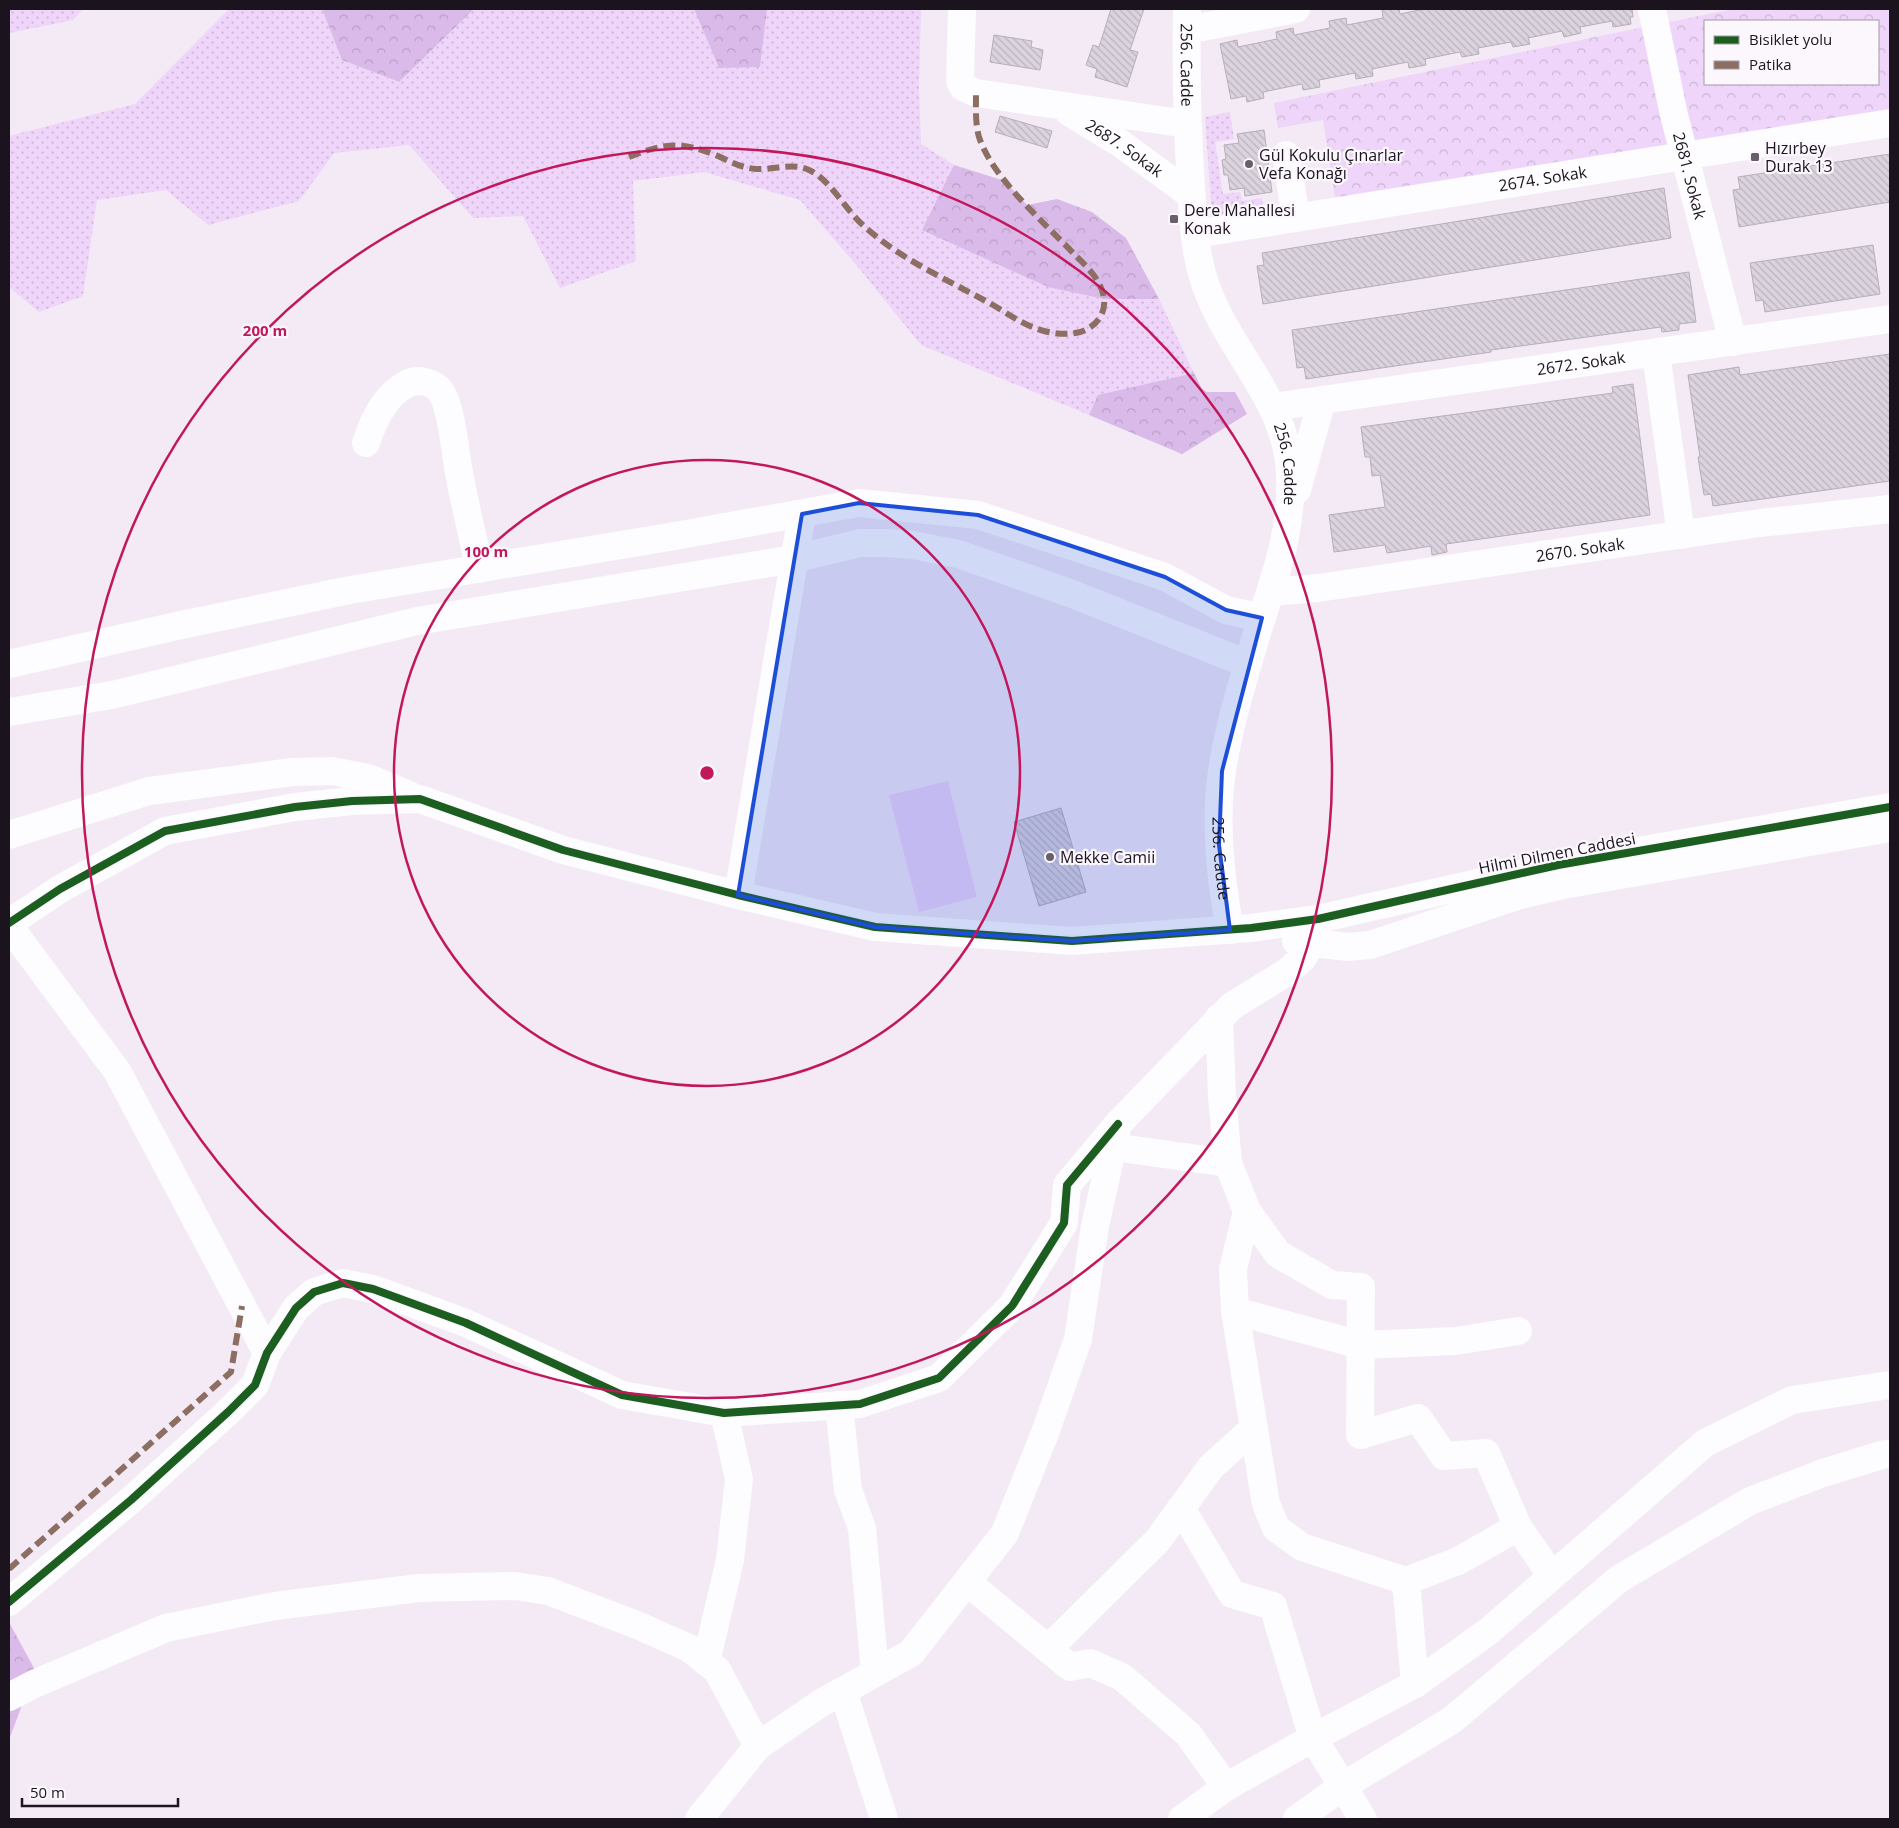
<svg xmlns="http://www.w3.org/2000/svg" width="1899" height="1828" font-family="'Open Sans',sans-serif">
<style>
.grass{fill:url(#grass-dots)}
.forest{fill:url(#forest-crowns)}
.park{fill:url(#park-crowns);fill-rule:evenodd}
.pitch{fill:#eed5f9}
.building{fill:url(#building-back-hatch);stroke:#b6aeb9}
.lines{fill:none;stroke-linecap:round;stroke-linejoin:round}
.minor{stroke:#fdfcfe;stroke-width:28}
.quiet{stroke:#8d6e63;stroke-width:6;stroke-dasharray:12 6;stroke-linecap:butt}
.cycleway-casing{stroke:#fbf7fd;stroke-width:11}
.cycleway{stroke:#1b5e20;stroke-width:8}
.marked{fill:#1d4ed8;fill-opacity:0.2;stroke:#1d4ed8;stroke-width:4;stroke-linejoin:round}
.ring{fill:none;stroke:#c2185b;stroke-width:2.5}
.poi-dot{fill:#675f6a;stroke:#fbf7fd;stroke-width:2}
.labels{text-anchor:middle;stroke-width:4.5;stroke-linejoin:round;paint-order:stroke}
.street-label{font-size:16px;fill:#1b141e;stroke:#fbf7fd}
.poi-label{font-size:16px;fill:#1b141e;stroke:#fbf7fd;text-anchor:start}
.centre{fill:#c2185b;stroke:#fbf7fd;stroke-width:2.5}
.ring-label{font-size:15px;text-anchor:middle;font-weight:bold;fill:#c2185b;stroke:#fbf7fd;stroke-width:4.5;stroke-linejoin:round;paint-order:stroke}
</style>
<defs>
<pattern id="grass-dots" width="8" height="8" patternUnits="userSpaceOnUse" patternTransform="scale(1.25)"><rect width="8" height="8" fill="#eed5f9"/><path d="M2 2h.1M6 6h.1" fill="none" stroke="#ccb6d5" stroke-width="1.8" stroke-linecap="round"/></pattern>
<pattern id="forest-crowns" width="20" height="18" patternUnits="userSpaceOnUse" patternTransform="scale(1.25)"><rect width="20" height="18" fill="#dabae8"/><path d="M2 6a3 3 0 1 1 6 0M12 15a3 3 0 1 1 6 0" fill="none" stroke="#ba9fc7"/></pattern>
<pattern id="park-crowns" width="20" height="18" patternUnits="userSpaceOnUse" patternTransform="scale(1.25)"><rect width="20" height="18" fill="#eed5f9"/><path d="M2 6a3 3 0 1 1 6 0M12 15a3 3 0 1 1 6 0" fill="none" stroke="#ccb6d5"/></pattern>
<pattern id="building-back-hatch" width="6" height="6" patternUnits="userSpaceOnUse" patternTransform="scale(1.25)"><rect width="6" height="6" fill="#dbd3de"/><path d="M-1 5l2 2M0 0l6 6M5-1l2 2" fill="none" stroke="#bbb4be"/></pattern>
</defs>
<rect width="100%" height="100%" fill="#f3eaf6"/>
<g class="grass">
<path d="M9,9H83L73,20L9,33Z"/>
<path d="M229,9H322L342,60L398,82L474,9H694L719,68L760,66L767,9H921L919,87L921,144L954,165L923,230L1104,299H1159L1194,373L1098,395L1089,415L921,345L858,267L800,200L704,172L633,181L636,261L560,288L523,216L473,218L409,145L334,153L299,201L208,225L166,190L97,200L83,296L39,312L9,287V136L135,104Z"/>
<path d="M1230,112L1234,139L1215,142L1223,194L1240,192L1242,201L1262,198L1263,209L1212,217L1205,117Z"/>
</g>
<g class="forest">
<path d="M322,9H474L399,82L342,60Z"/>
<path d="M694,9H767L760,67L719,68Z"/>
<path d="M954,165L1005,181L1027,205L1057,199L1092,212L1126,238L1159,299H1104L1048,287L922,230Z"/>
<path d="M1194,373L1202,389L1207,392H1235L1247,414L1182,454L1089,415L1098,395Z"/>
<path d="M9,1622L35,1670L9,1740Z"/>
</g>
<g class="park">
<path d="M1733,9H1890V111L1690,142L1665,23ZM1705,21H1878V84H1705Z"/>
<path d="M1644,27L1669,146L1335,198L1323,120L1278,128L1274,103Z"/>
</g>
<path class="pitch" d="M948,781L977,897L919,912L889,795Z"/>
<g class="building">
<path d="M1111,9H1144L1130,50L1138,52L1127,87L1095,77L1097,69L1086,65L1093,45L1099,47Z"/>
<path d="M1382,9H1399L1400,14L1424,9H1632L1633,17H1630L1631,24L1613,27L1612,21L1580,27L1581,33L1564,37L1562,31L1528,38L1530,44L1513,47L1511,42L1478,48L1479,54L1462,57L1460,52L1425,59L1426,65L1409,68L1408,62L1372,69L1373,76L1356,79L1355,73L1319,80L1320,87L1303,90L1302,84L1263,92L1264,98L1247,102L1246,96L1231,99L1220,44L1237,40L1238,47L1277,39L1276,32L1293,28L1294,35L1330,28L1329,21L1346,18L1347,25L1383,18Z"/>
<path d="M994,35L1032,41L1031,47L1043,50L1040,70L990,62Z"/>
<path d="M1000,116L1052,131L1047,148L995,132Z"/>
<path d="M1264,130L1272,192L1245,196L1244,188L1230,190L1228,175H1224L1222,160L1226,159L1224,145L1239,143L1237,134Z"/>
<path d="M1890,154V202L1739,227L1733,190L1740,189L1738,177Z"/>
<path d="M1664,188L1671,238L1263,304L1257,266L1264,265L1262,253Z"/>
<path d="M1873,245L1880,294L1765,312L1763,300L1756,301L1750,263Z"/>
<path d="M1689,272L1696,322L1679,324V330L1662,332L1661,327L1491,350V352L1306,379L1304,367L1297,368L1292,330Z"/>
<path d="M1890,354V481L1713,506L1711,494L1704,495L1698,457H1700L1688,375L1739,367L1740,375Z"/>
<path d="M1633,384L1650,515L1446,544L1447,552L1432,555L1431,546L1387,553L1385,545L1334,552L1329,515L1385,507L1380,475L1372,476L1370,457H1365L1361,427L1613,393L1612,387Z"/>
<path d="M1061,808L1086,892L1039,906L1014,822Z"/>
</g>
<g class="lines">
<g class="minor">
<path d="M962,9L960,81L963,87L976,93L1187,124"/>
<path id="s1" d="M1187,9C1186,68 1187,127 1191,186C1193,222 1195,260 1209,294C1234,357 1288,404 1290,475C1293,537 1271,585 1254,643C1239,694 1222,748 1219,801C1217,845 1222,887 1230,930"/>
<path id="s2" d="M1652,9L1674,115L1733,342"/>
<path d="M1187,30L1296,9"/>
<path id="s3" d="M1069,112L1120,143L1191,195"/>
<path d="M1286,155L1296,218"/>
<path id="s4" d="M1195,234L1890,123"/>
<path d="M1656,353L1681,535"/>
<path id="s5" d="M1273,407L1890,319"/>
<path d="M366,443C373,421 385,395 407,384C418,378 434,382 441,392C451,406 455,449 458,467C464,501 472,535 480,569"/>
<path d="M1297,490L1322,400"/>
<path id="s6" d="M1271,592L1318,588L1760,523L1890,509"/>
<path d="M9,664L181,625L350,590L669,537L859,503L978,515L1165,577L1226,610L1262,618"/>
<path d="M9,712L112,695L417,621L794,559L860,543H887L913,545L958,554L1070,593L1248,664"/>
<path d="M9,835L149,791L292,772L332,771L368,778L409,795"/>
<path d="M738,895L802,514"/>
<path d="M9,923L60,889L165,831L295,807L352,801L420,799L563,850L738,895L875,927L1072,941L1251,928L1318,919L1558,865L1890,807"/>
<path d="M9,926L117,1071L267,1353"/>
<path d="M1296,941L1348,947L1370,945L1520,895L1563,885L1890,828"/>
<path d="M1219,1018L1222,1096L1228,1163L1247,1211L1233,1269L1235,1311L1266,1504L1276,1528L1302,1547L1406,1581L1458,1561L1518,1527L1552,1576"/>
<path d="M1113,1147L1228,1163"/>
<path d="M1247,1211L1278,1254L1332,1285L1361,1287L1360,1435L1418,1418L1444,1456L1486,1453L1518,1527"/>
<path d="M1235,1311L1361,1345L1456,1341L1518,1331"/>
<path d="M839,1405L848,1490L862,1528L875,1673"/>
<path d="M1181,1508L1232,1594L1273,1606L1313,1738L1363,1819"/>
<path d="M1406,1581L1415,1684"/>
<path d="M967,1582L1070,1667L1090,1663L1122,1677L1188,1734L1226,1787"/>
<path d="M9,1602L131,1500L228,1412L255,1385L267,1353L296,1308L314,1292L343,1283L373,1289L466,1323L622,1395L724,1413L860,1404L939,1378L1012,1306L1064,1223L1067,1185L1118,1124"/>
<path d="M1048,1649L1158,1540L1211,1467L1253,1429"/>
<path d="M706,1662L730,1560L739,1479L724,1413"/>
<path d="M843,1691L884,1819"/>
<path d="M9,1697L34,1684L166,1628L275,1606L419,1588L515,1586L548,1591L637,1625L689,1648L717,1670L758,1746"/>
<path d="M699,1819L758,1746L821,1703L911,1653L1005,1533L1045,1433L1078,1339L1095,1226L1118,1124L1232,1006L1287,972L1302,959L1311,944L1318,919"/>
<path d="M1182,1819L1226,1787L1313,1738L1415,1684L1489,1631L1705,1443L1792,1400L1890,1385"/>
<path d="M1297,1819L1343,1786L1452,1720L1619,1579L1750,1501L1823,1473L1885,1454H1890"/>
</g>
<g class="quiet">
<path d="M629,157C664,143 682,141 718,156C731,162 742,168 756,169C774,170 792,162 809,170C831,180 846,211 865,227C903,261 950,281 993,305C1010,315 1025,326 1044,331C1056,334 1068,335 1080,332C1094,328 1106,315 1104,299C1102,280 1086,266 1073,253C1043,221 993,179 979,137C975,123 976,107 976,93"/>
<path d="M9,1569L231,1372L242,1306"/>
</g>
<g class="cycleway-casing">
<g id="cycleway">
<path d="M9,923L60,889L165,831L295,807L352,801L420,799L563,850L738,895L875,927L1072,941L1251,928L1318,919L1558,865L1890,807"/>
<path d="M9,1602L131,1500L228,1412L255,1385L267,1353L296,1308L314,1292L343,1283L373,1289L466,1323L622,1395L724,1413L860,1404L939,1378L1012,1306L1064,1223L1067,1185L1118,1124"/>
</g>
</g>
<use href="#cycleway" class="cycleway"/>
</g>
<path class="marked" d="M859,503L978,515L1165,577L1226,610L1262,618L1222,771L1219,845L1230,930L1072,941L875,927L738,895L802,514Z"/>
<g class="ring">
<circle cx="707" cy="773" r="313"/>
<circle cx="707" cy="773" r="625"/>
</g>
<g class="poi-dot">
<rect x="1750" y="152" width="10" height="10" rx="2.5"/>
<circle cx="1249" cy="164" r="5"/>
<rect x="1169" y="214" width="10" height="10" rx="2.5"/>
<circle cx="1050" cy="857" r="5"/>
</g>
<g class="labels">
<g class="street-label">
<text dy="6" stroke="none"><textPath href="#s1" startOffset="56">256. Cadde</textPath></text>
<text dy="6" stroke="none"><textPath href="#s3" startOffset="66">2687. Sokak</textPath></text>
<text dy="6" stroke="none"><textPath href="#s2" startOffset="171">2681. Sokak</textPath></text>
<text dy="6" stroke="none"><textPath href="#s4" startOffset="352">2674. Sokak</textPath></text>
<text dy="6" stroke="none"><textPath href="#s5" startOffset="311">2672. Sokak</textPath></text>
<text dy="6" stroke="none"><textPath href="#s1" startOffset="476">256. Cadde</textPath></text>
<text dy="6" stroke="none"><textPath href="#s6" startOffset="312">2670. Sokak</textPath></text>
<text transform="translate(1557 853) rotate(-11)" y="6">Hilmi Dilmen Caddesi</text>
<text dy="6" stroke="none"><textPath href="#s1" startOffset="880">256. Cadde</textPath></text>
</g>
<g class="poi-label">
<text x="1765" y="154">Hızırbey<tspan x="1765" dy="18">Durak 13</tspan></text>
<text x="1259" y="161">Gül Kokulu Çınarlar<tspan x="1259" dy="18">Vefa Konağı</tspan></text>
<text x="1184" y="216">Dere Mahallesi<tspan x="1184" dy="18">Konak</tspan></text>
<text x="1060" y="863">Mekke Camii</text>
</g>
</g>
<circle cx="707" cy="773" r="8" class="centre"/>
<g class="ring-label">
<text x="265" y="336">200 m</text>
<text x="486" y="557">100 m</text>
</g>
<rect width="1899" height="1828" fill="none" stroke="#1b141e" stroke-width="20"/>
<rect x="1704" y="20" width="175" height="65" fill="#fbf7fd" stroke="#a19ca4"/>
<rect x="1714" y="36" width="25" height="8" fill="#1b5e20" stroke="#a19ca4"/>
<text x="1749" y="45" font-size="15" fill="#1b141e">Bisiklet yolu</text>
<rect x="1714" y="61" width="25" height="8" fill="#8d6e63" stroke="#a19ca4"/>
<text x="1749" y="70" font-size="15" fill="#1b141e">Patika</text>
<path d="M22 1798v8h156v-8" fill="none" stroke="#1b141e" stroke-width="2.5"/>
<text x="30" y="1798" font-size="15" fill="#1b141e" stroke="#fbf7fd" stroke-width="4" paint-order="stroke">50 m</text>
</svg>
